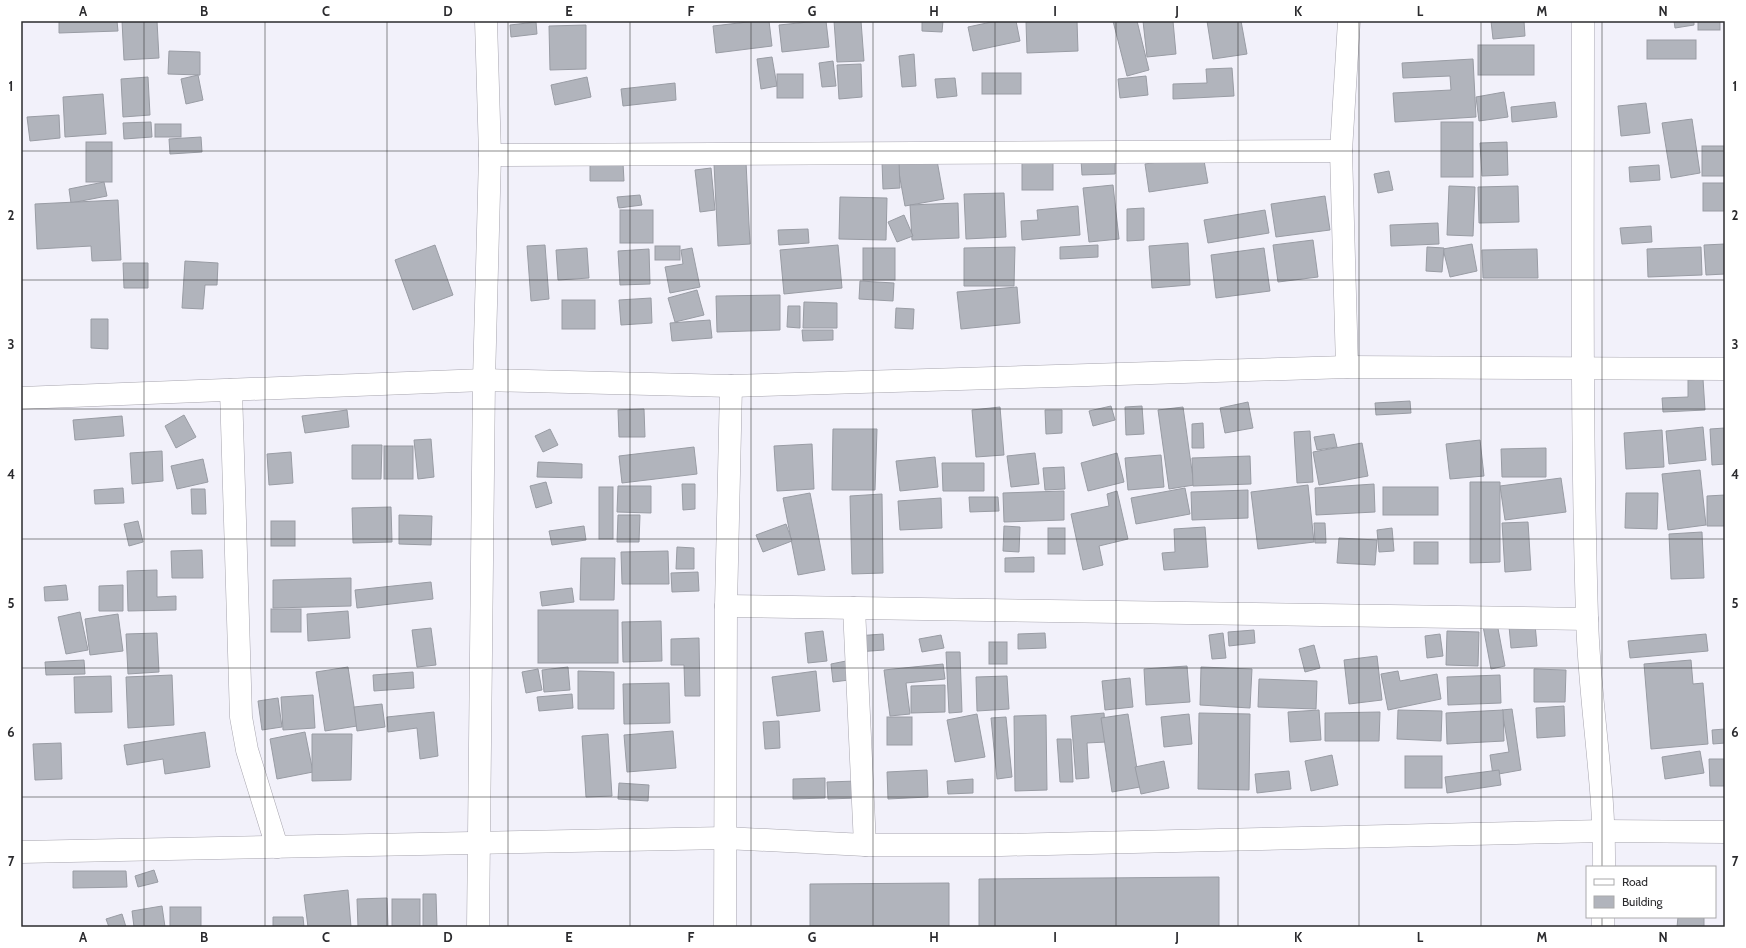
<svg xmlns="http://www.w3.org/2000/svg" width="1746" height="948" font-family="Cabin,sans-serif">
<style>
.building{fill:#b1b4bc;stroke:#999ca4}
.lines{fill:none;stroke-linecap:round;stroke-linejoin:round}
.street-casing{stroke:#a7a5ae;stroke-width:23}
.street{stroke:#fff;stroke-width:22}
.grid{fill:none;stroke:#2b2b2e;stroke-width:1;stroke-opacity:0.55}
.neatline{fill:none;stroke:#2b2b2e;stroke-width:1.5}
.grid-label{font-size:13px;text-anchor:middle;font-weight:bold;fill:#2b2b2e}
</style>
<rect width="100%" height="100%" fill="#f2f1fa"/>
<g class="building">
<path d="M59,21H117L118,31L59,33Z"/>
<path d="M122,21H157L159,58L124,60Z"/>
<path d="M756,21H769L772,46L716,53L713,26Z"/>
<path d="M818,21H826L829,47L782,52L779,25Z"/>
<path d="M834,21H861L864,61L837,62Z"/>
<path d="M922,21H943L942,32L922,31Z"/>
<path d="M996,21H1016L1020,41L973,51L968,27Z"/>
<path d="M1077,21L1078,51L1027,53L1026,22Z"/>
<path d="M1113,21H1137L1149,70L1127,76Z"/>
<path d="M1143,21H1173L1176,54L1147,57Z"/>
<path d="M1207,21H1241L1247,54L1213,59Z"/>
<path d="M1491,21H1524L1525,36L1493,39Z"/>
<path d="M1674,21H1694V25L1675,28Z"/>
<rect x="1698" y="21" width="22" height="9"/>
<path d="M536,22L537,34L511,37L510,25Z"/>
<path d="M586,25V69L550,70L549,26Z"/>
<rect x="1647" y="40" width="49" height="19"/>
<rect x="1478" y="45" width="56" height="30"/>
<path d="M169,51L200,52V75L168,74Z"/>
<path d="M914,54L916,86L902,87L899,56Z"/>
<path d="M772,57L777,86L761,89L757,59Z"/>
<path d="M1473,59L1476,117L1395,122L1393,93L1451,90L1450,76L1403,78L1402,63Z"/>
<path d="M833,61L836,86L822,87L819,63Z"/>
<path d="M861,64L862,97L839,99L837,65Z"/>
<path d="M1232,68L1234,96L1173,99V84L1207,83L1206,69Z"/>
<rect x="982" y="73" width="39" height="21"/>
<rect x="777" y="74" width="26" height="24"/>
<path d="M198,75L203,100L186,104L181,79Z"/>
<path d="M1146,76L1148,95L1120,98L1118,79Z"/>
<path d="M148,77L150,115L123,117L121,79Z"/>
<path d="M587,77L591,97L555,105L551,85Z"/>
<path d="M955,78L957,96L937,98L935,79Z"/>
<path d="M675,83L676,100L623,106L621,89Z"/>
<path d="M1504,92L1508,117L1479,121L1476,97Z"/>
<path d="M103,94L106,134L65,137L63,97Z"/>
<path d="M1555,102L1557,117L1512,122L1511,107Z"/>
<path d="M1646,103L1650,133L1621,136L1618,106Z"/>
<path d="M59,115L60,138L30,141L27,117Z"/>
<path d="M1692,119L1700,173L1671,178L1662,123Z"/>
<path d="M151,122L152,137L124,139L123,123Z"/>
<rect x="1441" y="122" width="32" height="55"/>
<rect x="155" y="124" width="26" height="13"/>
<path d="M201,137L202,152L170,154L169,139Z"/>
<rect x="86" y="142" width="26" height="40"/>
<path d="M1507,142L1508,175L1482,176L1480,143Z"/>
<rect x="1702" y="146" width="23" height="30"/>
<path d="M936,155L944,199L905,206L897,162Z"/>
<path d="M1203,155L1208,183L1149,192L1145,164Z"/>
<rect x="1022" y="159" width="31" height="31"/>
<path d="M1115,159V174L1082,175L1081,160Z"/>
<path d="M746,162L750,244L718,246L714,164Z"/>
<path d="M882,162H899L900,188L883,189Z"/>
<path d="M623,163L624,181H590V164Z"/>
<path d="M1659,165L1660,180L1630,182L1629,167Z"/>
<path d="M711,168L715,210L700,212L695,170Z"/>
<path d="M1389,171L1393,190L1378,193L1374,174Z"/>
<path d="M104,182L107,196L71,203L69,189Z"/>
<rect x="1703" y="183" width="22" height="28"/>
<path d="M1113,185L1119,239L1089,242L1083,188Z"/>
<path d="M1449,186L1475,187L1473,236L1447,235Z"/>
<path d="M1518,186L1519,222L1479,223L1478,187Z"/>
<path d="M1004,193L1006,237L966,239L964,194Z"/>
<path d="M640,195L642,205L619,208L617,197Z"/>
<path d="M1325,196L1330,230L1276,237L1271,204Z"/>
<path d="M840,197L887,198L886,240L839,239Z"/>
<path d="M118,200L121,260L92,261L91,246L37,249L35,204Z"/>
<path d="M958,203L959,238L912,240L910,205Z"/>
<path d="M1078,206L1080,235L1022,240L1021,221L1038,220L1037,210Z"/>
<path d="M1144,208V240L1127,241V209Z"/>
<rect x="620" y="210" width="33" height="33"/>
<path d="M1265,210L1269,233L1208,243L1204,220Z"/>
<path d="M904,215L913,236L897,242L888,222Z"/>
<path d="M1438,223L1439,244L1391,246L1390,225Z"/>
<path d="M1651,226L1652,242L1622,244L1620,228Z"/>
<path d="M808,229L809,243L779,245L778,230Z"/>
<path d="M1313,240L1318,277L1278,282L1273,245Z"/>
<path d="M1188,243L1190,285L1152,288L1149,246Z"/>
<path d="M1472,244L1477,271L1450,277L1443,249Z"/>
<path d="M1725,244V274L1706,275L1704,245Z"/>
<path d="M435,245L453,295L413,310L395,260Z"/>
<path d="M545,245L549,299L531,301L527,246Z"/>
<path d="M838,245L842,288L784,294L780,250Z"/>
<path d="M1098,245V257L1060,259V247Z"/>
<rect x="655" y="246" width="25" height="14"/>
<path d="M1015,247L1014,286H964V248Z"/>
<path d="M1427,247L1444,248L1442,272L1426,271Z"/>
<path d="M1701,247L1702,275L1648,277L1647,249Z"/>
<path d="M587,248L589,278L558,280L556,250Z"/>
<path d="M692,248L700,287L670,293L665,267L683,264L681,250Z"/>
<rect x="863" y="248" width="32" height="32"/>
<path d="M1264,248L1270,291L1216,298L1211,255Z"/>
<path d="M649,249L650,284L620,285L618,251Z"/>
<path d="M1537,249L1538,278H1483L1482,250Z"/>
<path d="M185,261L218,263L217,285H205L203,309L182,308Z"/>
<path d="M123,263H148V288H124Z"/>
<path d="M860,281L894,283L893,301L859,299Z"/>
<path d="M1017,287L1020,323L961,329L957,292Z"/>
<path d="M697,290L704,315L675,322L668,298Z"/>
<path d="M780,295V330L717,332L716,296Z"/>
<path d="M651,298L652,323L621,325L619,300Z"/>
<rect x="562" y="300" width="33" height="29"/>
<path d="M804,302L837,303V328H803Z"/>
<path d="M788,306H800V328L787,327Z"/>
<path d="M896,308L914,309L913,329L895,328Z"/>
<path d="M91,319H108V349L91,348Z"/>
<path d="M710,320L712,338L672,341L670,323Z"/>
<path d="M802,330H833V340L803,341Z"/>
<path d="M1703,379L1705,410L1663,412L1662,398L1688,397V380Z"/>
<path d="M1410,401L1411,413L1376,415L1375,403Z"/>
<path d="M1248,402L1253,428L1225,433L1220,408Z"/>
<path d="M1111,406L1115,420L1093,426L1089,411Z"/>
<path d="M1142,406L1144,434L1126,435L1125,407Z"/>
<path d="M1000,407L1004,455L976,457L972,410Z"/>
<path d="M1183,407L1194,485L1169,489L1158,410Z"/>
<path d="M644,409L645,437H619L618,410Z"/>
<path d="M347,410L349,427L305,433L302,416Z"/>
<path d="M1045,410H1062V433L1046,434Z"/>
<path d="M184,415L196,437L176,448L165,426Z"/>
<path d="M122,416L124,436L75,440L73,420Z"/>
<path d="M1203,423L1204,448H1192V424Z"/>
<path d="M1703,427L1706,460L1669,464L1666,431Z"/>
<path d="M1725,428V464L1712,465L1710,429Z"/>
<path d="M550,429L558,445L543,452L535,436Z"/>
<path d="M833,429H877L875,490H832Z"/>
<path d="M1662,430L1664,467L1626,469L1624,433Z"/>
<path d="M1310,431L1313,482L1297,483L1294,432Z"/>
<path d="M1334,434L1337,447L1317,450L1314,437Z"/>
<path d="M431,439L434,477L418,479L414,440Z"/>
<path d="M1480,440L1484,476L1450,479L1446,444Z"/>
<path d="M1362,443L1368,476L1319,485L1313,452Z"/>
<path d="M812,444L814,489L777,491L774,446Z"/>
<path d="M352,445H382L381,479H352Z"/>
<rect x="384" y="446" width="29" height="33"/>
<path d="M694,447L697,474L622,483L619,456Z"/>
<path d="M1546,448V477H1502L1501,449Z"/>
<path d="M162,451L163,481L132,484L130,453Z"/>
<path d="M291,452L293,483L269,485L267,454Z"/>
<path d="M1035,453L1039,484L1011,487L1007,456Z"/>
<path d="M1117,453L1124,482L1088,491L1081,463Z"/>
<path d="M1161,455L1164,487L1128,490L1125,458Z"/>
<path d="M1250,456L1251,484L1193,486L1192,458Z"/>
<path d="M935,457L938,487L900,491L896,461Z"/>
<path d="M203,459L208,482L177,489L171,466Z"/>
<path d="M538,462L582,464V478L537,477Z"/>
<path d="M942,463H984V491H943Z"/>
<path d="M1064,467L1065,489L1045,490L1043,468Z"/>
<path d="M1700,470L1706,525L1668,530L1662,474Z"/>
<path d="M1561,478L1566,512L1505,520L1500,486Z"/>
<path d="M546,482L552,503L536,508L530,486Z"/>
<path d="M1470,482H1500V562L1470,563Z"/>
<path d="M682,484H695V509L683,510Z"/>
<path d="M1374,484L1375,512L1316,515L1315,488Z"/>
<path d="M1308,485L1314,542L1258,549L1251,492Z"/>
<path d="M618,486H651V513L617,512Z"/>
<rect x="599" y="487" width="14" height="52"/>
<rect x="1383" y="487" width="55" height="28"/>
<path d="M123,488L124,503L95,504L94,490Z"/>
<path d="M1185,488L1190,514L1136,524L1131,498Z"/>
<path d="M191,489H205L206,514H192Z"/>
<path d="M1248,490V518L1192,520L1191,492Z"/>
<path d="M1064,491V520L1004,522L1003,493Z"/>
<path d="M1117,491L1128,539L1099,546L1103,565L1083,570L1071,514L1109,506L1107,494Z"/>
<path d="M810,493L825,570L798,575L783,498Z"/>
<path d="M1626,493H1658L1657,529L1625,528Z"/>
<path d="M882,494L883,573L852,574L850,496Z"/>
<path d="M1725,495V526H1707V496Z"/>
<path d="M969,497H998L999,511L970,512Z"/>
<path d="M941,498L942,528L900,530L898,501Z"/>
<path d="M391,507L392,542L353,543L352,508Z"/>
<path d="M399,515L432,516L431,545L399,544Z"/>
<path d="M618,515H640L639,542H617Z"/>
<path d="M138,521L143,542L129,546L124,524Z"/>
<rect x="271" y="521" width="24" height="25"/>
<path d="M1528,522L1531,570L1505,572L1502,523Z"/>
<path d="M1314,523H1325L1326,543H1315Z"/>
<path d="M786,524L792,541L763,552L756,535Z"/>
<path d="M584,526L586,540L552,545L549,531Z"/>
<path d="M1004,526L1020,527L1019,552L1003,551Z"/>
<path d="M1205,527L1208,567L1164,570L1162,553L1175,552L1174,529Z"/>
<rect x="1048" y="528" width="17" height="26"/>
<path d="M1392,528L1394,551L1379,552L1377,530Z"/>
<path d="M1702,532L1704,578L1671,579L1669,534Z"/>
<path d="M1339,538L1377,540L1375,565L1337,563Z"/>
<rect x="1414" y="542" width="24" height="22"/>
<path d="M677,547L694,548V569H676Z"/>
<path d="M202,550L203,578H172L171,551Z"/>
<path d="M668,551L669,584H622L621,552Z"/>
<path d="M1034,557V572H1005V558Z"/>
<path d="M581,558H615L614,600H580Z"/>
<path d="M157,570V597L176,596V610L128,611L127,571Z"/>
<path d="M698,572L699,591L672,592L671,573Z"/>
<path d="M351,578V606L273,608V580Z"/>
<path d="M431,582L433,599L357,608L355,590Z"/>
<path d="M66,585L68,600L45,601L44,587Z"/>
<path d="M123,585V611H99V586Z"/>
<path d="M572,588L574,602L542,606L540,592Z"/>
<rect x="271" y="609" width="30" height="23"/>
<rect x="538" y="610" width="80" height="53"/>
<path d="M348,611L350,638L308,641L307,614Z"/>
<path d="M80,612L88,650L66,654L58,617Z"/>
<path d="M118,614L123,651L90,655L85,619Z"/>
<path d="M661,621L662,661L623,662L622,622Z"/>
<path d="M1497,623L1505,666L1491,669L1483,626Z"/>
<path d="M1535,624L1537,646L1511,648L1509,626Z"/>
<path d="M431,628L436,665L417,667L412,630Z"/>
<path d="M1254,630L1255,643L1229,646L1228,632Z"/>
<path d="M823,631L827,661L808,663L805,633Z"/>
<path d="M1447,631L1479,632L1478,666L1446,665Z"/>
<path d="M157,633L159,672L128,674L126,634Z"/>
<path d="M1045,633L1046,648L1018,649V634Z"/>
<path d="M1223,633L1226,658L1212,659L1209,635Z"/>
<path d="M883,634L884,650L857,652L856,636Z"/>
<path d="M1440,634L1443,656L1427,658L1425,636Z"/>
<path d="M1706,634L1708,651L1630,658L1628,641Z"/>
<path d="M941,635L944,648L922,652L919,639Z"/>
<path d="M699,638L700,696H685L684,665H671V639Z"/>
<rect x="989" y="642" width="18" height="22"/>
<path d="M1314,645L1320,668L1305,672L1299,649Z"/>
<path d="M946,652H960L962,712L949,713Z"/>
<path d="M1377,656L1382,700L1349,704L1344,660Z"/>
<path d="M84,660L85,674L46,675L45,662Z"/>
<path d="M1691,660L1693,684L1703,683L1708,744L1651,749L1644,664Z"/>
<path d="M846,661L849,680L833,682L831,664Z"/>
<path d="M943,664L945,679L906,683L910,714L890,716L884,670Z"/>
<path d="M1187,666L1190,702L1146,705L1144,669Z"/>
<path d="M348,667L357,726L325,731L316,672Z"/>
<path d="M568,667L570,690L544,692L542,670Z"/>
<path d="M1201,667L1252,669L1250,708L1200,705Z"/>
<path d="M538,669L542,690L526,693L522,672Z"/>
<path d="M1534,669L1566,670L1565,702H1534Z"/>
<path d="M578,671L614,672V709H578Z"/>
<path d="M816,671L820,711L777,716L772,677Z"/>
<path d="M1398,671L1400,681L1437,674L1441,699L1388,710L1381,674Z"/>
<path d="M413,672L414,688L374,691L373,675Z"/>
<path d="M172,675L174,725L128,728L126,677Z"/>
<path d="M1500,675L1501,703L1448,705L1447,677Z"/>
<path d="M111,676L112,712L75,713L74,677Z"/>
<path d="M1007,676L1009,709L977,711L976,677Z"/>
<path d="M1130,678L1133,707L1105,710L1102,681Z"/>
<path d="M1259,679L1317,681L1316,709L1258,707Z"/>
<path d="M669,683L670,723L624,724L623,684Z"/>
<path d="M945,685V712L911,713V686Z"/>
<path d="M572,694L573,708L539,711L537,697Z"/>
<path d="M313,695L315,728L283,730L281,697Z"/>
<path d="M278,698L282,727L262,730L258,701Z"/>
<path d="M382,704L385,727L357,731L354,707Z"/>
<path d="M1564,706L1565,736L1537,738L1536,708Z"/>
<path d="M1512,709L1521,770L1493,775L1490,755L1509,752L1502,710Z"/>
<path d="M1319,710L1321,740L1290,742L1288,712Z"/>
<path d="M1398,710L1442,711L1441,741L1397,739Z"/>
<path d="M1503,710L1504,741L1447,744L1446,713Z"/>
<path d="M434,712L438,756L420,759L417,728L388,732L387,717Z"/>
<path d="M1380,712L1379,741H1325V713Z"/>
<path d="M1104,713L1106,742L1087,743L1089,778L1076,779L1071,716Z"/>
<path d="M1199,713L1250,714L1249,790L1198,789Z"/>
<path d="M977,714L985,757L955,762L947,720Z"/>
<path d="M1128,714L1140,787L1112,792L1101,718Z"/>
<path d="M1189,714L1192,744L1164,747L1161,717Z"/>
<path d="M1046,715L1047,790L1015,791L1014,716Z"/>
<rect x="887" y="717" width="25" height="28"/>
<path d="M1006,717L1012,777L997,779L991,718Z"/>
<path d="M779,721L780,748L765,749L763,722Z"/>
<path d="M1725,729V743L1713,744L1712,730Z"/>
<path d="M673,731L676,768L627,772L624,735Z"/>
<path d="M205,732L210,767L165,774L163,759L127,765L124,745Z"/>
<path d="M305,732L313,772L277,779L270,739Z"/>
<path d="M312,734H352L351,780L312,781Z"/>
<path d="M608,734L612,796L586,797L582,736Z"/>
<path d="M1057,739H1071L1073,782H1060Z"/>
<path d="M61,743L62,779L35,780L33,744Z"/>
<path d="M1700,751L1704,773L1665,779L1662,757Z"/>
<path d="M1332,755L1338,785L1311,791L1305,761Z"/>
<rect x="1405" y="756" width="37" height="32"/>
<path d="M1709,759H1725V786H1710Z"/>
<path d="M1164,761L1169,788L1141,794L1135,767Z"/>
<path d="M927,770L928,797L888,799L887,772Z"/>
<path d="M1499,770L1501,785L1447,793L1445,777Z"/>
<path d="M1289,771L1291,789L1257,793L1255,774Z"/>
<path d="M825,778V798L793,799V779Z"/>
<path d="M973,779V793L948,794L947,781Z"/>
<path d="M857,781V798L828,799L827,782Z"/>
<path d="M619,783L649,785L648,801L618,799Z"/>
<path d="M154,870L158,882L138,887L135,876Z"/>
<path d="M73,871H126L127,887L73,888Z"/>
<path d="M1219,877V927H979V879Z"/>
<path d="M949,883V927H810V884Z"/>
<path d="M348,890L351,927H308L304,895Z"/>
<path d="M423,894H436L437,927H423Z"/>
<path d="M387,898L388,927H358L357,899Z"/>
<rect x="392" y="899" width="28" height="28"/>
<path d="M162,906L165,927H134L132,911Z"/>
<rect x="170" y="907" width="31" height="20"/>
<path d="M122,914L126,927H109L106,919Z"/>
<path d="M273,917H303L304,927H273Z"/>
<path d="M1678,917H1704V927H1677Z"/>
</g>
<g class="lines">
<g class="street-casing">
<g id="street">
<path d="M1583,21C1583,219 1581,418 1587,617C1589,700 1605,783 1604,867"/>
<path d="M490,155L1341,151"/>
<path d="M1347,367L1341,151L1349,21"/>
<path d="M231,390L241,717L247,750L277,847"/>
<path d="M21,398L484,380L731,386L1347,367L1725,369"/>
<path d="M726,606L1587,619"/>
<path d="M854,608L865,845"/>
<path d="M21,852L725,838L865,845H1001L1604,831L1725,832"/>
<path d="M478,927L484,380L490,155L486,21"/>
<path d="M725,927L726,606L731,386"/>
<path d="M1603,927V917"/>
</g>
</g>
<use href="#street" class="street"/>
</g>
<path class="grid" d="M144,21V927M265,21V927M387,21V927M508,21V927M630,21V927M751,21V927M873,21V927M995,21V927M1116,21V927M1238,21V927M1359,21V927M1481,21V927M1602,21V867M21,151H1725M21,280H1725M21,409H1725M21,539H1725M21,668H1725M21,797H1725M1602,917V927"/>
<rect width="1746" height="948" fill="none" stroke="#ffffff" stroke-width="44"/>
<rect x="1586" y="866" width="130" height="52" fill="#ffffff" stroke="#aaaaab"/>
<rect x="1594" y="879" width="20" height="6" fill="#ffffff" stroke="#aaaaab"/>
<text x="1622" y="886" font-size="12" fill="#2b2b2e">Road</text>
<rect x="1594" y="896" width="20" height="12" fill="#b1b4bc" stroke="#aaaaab"/>
<text x="1622" y="906" font-size="12" fill="#2b2b2e">Building</text>
<rect x="22" y="22" width="1702" height="904" class="neatline"/>
<g class="grid-label">
<text x="83" y="16">A</text>
<text x="204" y="16">B</text>
<text x="326" y="16">C</text>
<text x="448" y="16">D</text>
<text x="569" y="16">E</text>
<text x="691" y="16">F</text>
<text x="812" y="16">G</text>
<text x="934" y="16">H</text>
<text x="1055" y="16">I</text>
<text x="1177" y="16">J</text>
<text x="1298" y="16">K</text>
<text x="1420" y="16">L</text>
<text x="1542" y="16">M</text>
<text x="1663" y="16">N</text>
<text x="11" y="91">1</text>
<text x="1735" y="91">1</text>
<text x="11" y="220">2</text>
<text x="1735" y="220">2</text>
<text x="11" y="349">3</text>
<text x="1735" y="349">3</text>
<text x="11" y="479">4</text>
<text x="1735" y="479">4</text>
<text x="11" y="608">5</text>
<text x="1735" y="608">5</text>
<text x="11" y="737">6</text>
<text x="1735" y="737">6</text>
<text x="11" y="866">7</text>
<text x="1735" y="866">7</text>
<text x="83" y="942">A</text>
<text x="204" y="942">B</text>
<text x="326" y="942">C</text>
<text x="448" y="942">D</text>
<text x="569" y="942">E</text>
<text x="691" y="942">F</text>
<text x="812" y="942">G</text>
<text x="934" y="942">H</text>
<text x="1055" y="942">I</text>
<text x="1177" y="942">J</text>
<text x="1298" y="942">K</text>
<text x="1420" y="942">L</text>
<text x="1542" y="942">M</text>
<text x="1663" y="942">N</text>
</g>
</svg>
